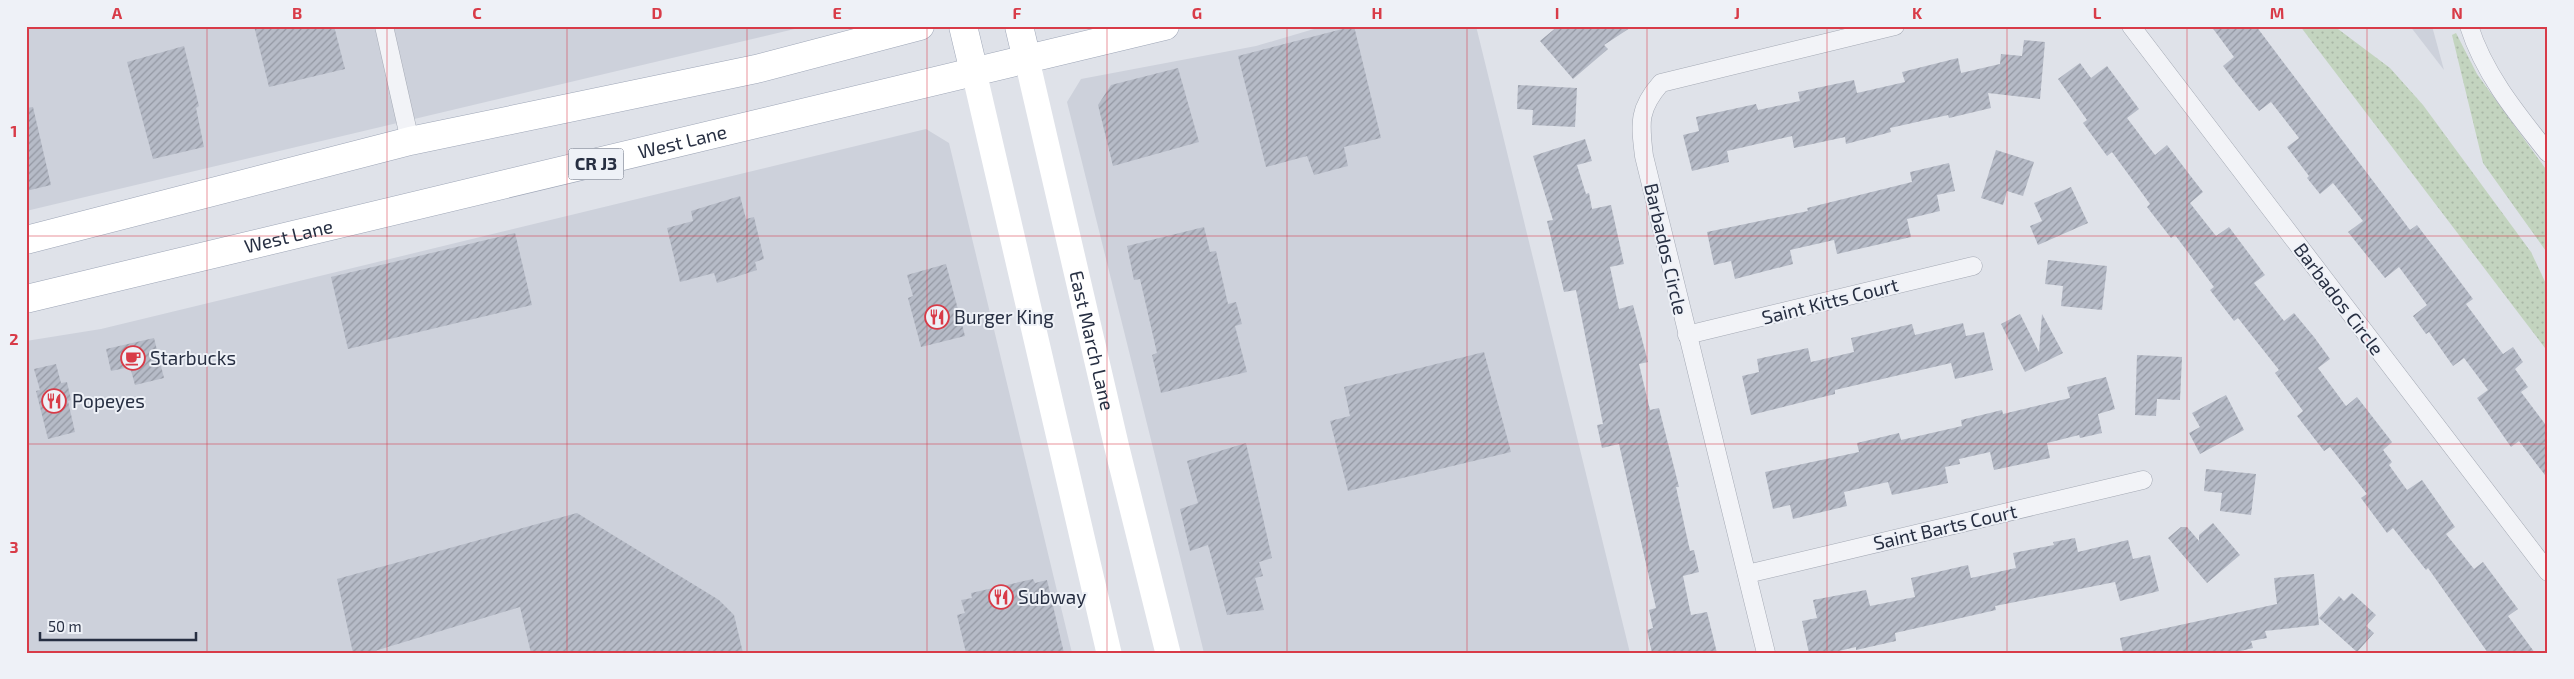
<svg xmlns="http://www.w3.org/2000/svg" width="2574" height="679" font-family="'Exo 2',sans-serif">
<style>
.built{fill:#cdd1db}
.grass{fill:url(#grass-dots)}
.building{fill:url(#building-hatch)}
.lines{fill:none;stroke-linecap:round;stroke-linejoin:round}
.minor-casing{stroke:#a4a9b4;stroke-width:19}
.primary-casing{stroke:#9da5b6;stroke-width:29}
.minor{stroke:#f2f3f7;stroke-width:18}
.secondary{stroke:#fff;stroke-width:25}
.primary{stroke:#fff;stroke-width:28}
.grid{fill:none;stroke:#d83b48;stroke-width:1;stroke-opacity:0.55}
.labels{text-anchor:middle;stroke-width:4;stroke-linejoin:round;paint-order:stroke}
.shield{fill:#eef1f7;stroke:#636978;stroke-width:1}
.shield-label{font-size:18px;font-weight:bold;fill:#272f42}
.street-label{font-size:19px;fill:#272f42;stroke:#eef1f7}
.poi-label{font-size:19px;fill:#272f42;stroke:#eef1f7;text-anchor:start}
.neatline{fill:none;stroke:#d83b48;stroke-width:2}
.grid-label{font-size:16px;text-anchor:middle;font-weight:bold;fill:#d83b48}
</style>
<defs>
<pattern id="grass-dots" width="8" height="8" patternUnits="userSpaceOnUse" patternTransform="scale(1.25)"><rect width="8" height="8" fill="#c3d4bf"/><path d="M2 2h.1M6 6h.1" fill="none" stroke="#a8b6a5" stroke-width="1.8" stroke-linecap="round"/></pattern>
<pattern id="building-hatch" width="6" height="6" patternUnits="userSpaceOnUse" patternTransform="scale(1.25)"><rect width="6" height="6" fill="#b6bbc7"/><path d="M-1 1l2-2M0 6l6-6M5 7l2-2" fill="none" stroke="#9498a3"/></pattern>
</defs>
<rect width="100%" height="100%" fill="#dfe2e9"/>
<g class="built">
<path d="M26,26H807L26,211Z"/>
<path d="M1324,26H1476L1630,653H1204L1067,102L1081,79L1256,46Z"/>
<path d="M2410,26H2432L2444,70Z"/>
<path d="M926,129L949,143L1072,653H26V341L101,329Z"/>
</g>
<g class="grass">
<path d="M2300,26H2334L2390,68L2423,105L2531,252L2548,288V352Z"/>
<path d="M2456,33L2477,74L2548,172V254L2483,163L2452,35Z"/>
</g>
<g class="building">
<path d="M254,26H334L345,69L269,87Z"/>
<path d="M1354,26L1381,138L1344,147L1348,166L1314,175L1307,156L1266,167L1238,56Z"/>
<path d="M1558,26H1633L1604,45L1608,49L1573,79L1540,41Z"/>
<path d="M2211,26H2256L2410,230L2417,225L2446,263L2473,299L2466,304L2503,354L2513,347L2523,362L2515,369L2528,387L2521,392L2548,428V479L2519,441L2511,447L2477,398L2488,390L2464,358L2453,366L2429,332L2426,334L2413,316L2427,305L2399,267L2385,278L2348,232L2363,221L2333,183L2320,194L2307,178L2309,176L2287,147L2299,138L2271,102L2259,111L2236,83L2223,66L2234,57Z"/>
<path d="M2024,40L2045,42L2040,99L1988,93L1991,108L1949,118L1948,115L1890,128L1891,132L1846,144L1845,137L1794,148L1792,136L1727,151L1729,162L1692,171L1683,135L1699,131L1696,117L1756,104L1758,110L1800,101L1798,92L1854,80L1857,93L1905,82L1902,72L1958,58L1961,73L2000,64L2001,54L2022,56Z"/>
<path d="M184,46L199,106L196,108L204,147L153,159L127,62Z"/>
<path d="M2080,63L2091,78L2107,66L2139,109L2127,118L2155,155L2167,145L2189,174L2203,192L2190,203L2216,236L2229,227L2265,275L2254,283L2284,321L2294,313L2314,337L2330,359L2318,368L2346,406L2357,397L2392,442L2383,450L2392,462L2389,465L2407,490L2422,480L2455,527L2446,534L2474,569L2483,562L2518,609L2508,616L2535,653H2488L2428,568L2426,570L2393,528L2387,533L2361,498L2367,494L2330,447L2324,451L2297,416L2303,411L2275,373L2279,370L2238,318L2234,321L2210,290L2214,287L2175,235L2171,238L2147,207L2150,204L2112,152L2107,156L2083,123L2087,120L2058,79Z"/>
<path d="M1178,68L1199,142L1113,166L1098,105L1111,85Z"/>
<path d="M1518,85L1577,88L1575,127L1532,125L1533,110L1517,109Z"/>
<path d="M33,107L51,185L26,191V108Z"/>
<path d="M1585,139L1592,161L1577,165L1586,194L1589,193L1592,209L1611,205L1624,264L1610,267L1619,309L1633,305L1648,362L1639,364L1650,410L1659,408L1679,487H1676L1690,551L1694,550L1699,572L1683,576L1691,615L1707,612L1717,653H1652L1647,630L1653,628L1649,610L1656,608L1619,444L1602,448L1597,425L1603,424L1576,290L1564,292L1547,221L1553,220L1533,156Z"/>
<path d="M1996,150L2034,162L2023,196L2007,191L2003,205L1981,198Z"/>
<path d="M1949,163L1955,191L1937,195L1940,211L1907,219L1911,237L1837,254L1834,240L1790,250L1793,264L1735,279L1731,261L1714,265L1707,232L1808,211L1807,208L1912,182L1910,172Z"/>
<path d="M2071,187L2088,223L2038,245L2030,226L2042,221L2034,203Z"/>
<path d="M740,196L746,219L754,217L764,259L755,262L757,270L717,283L714,273L680,282L667,228L693,221L691,211Z"/>
<path d="M1204,227L1210,252L1216,251L1228,304L1236,302L1242,324L1235,326L1247,372L1161,393L1152,355L1157,353L1140,279L1134,280L1127,246Z"/>
<path d="M515,233L532,305L348,349L331,277Z"/>
<path d="M2048,260L2107,266L2102,310L2061,306L2063,286L2045,284Z"/>
<path d="M946,264L965,336L921,347L908,298L913,296L907,275Z"/>
<path d="M2020,314L2039,352L2042,314L2063,353L2025,372L2001,324Z"/>
<path d="M1963,323L1966,336L1984,332L1993,370L1955,379L1951,363L1835,390V394L1751,415L1742,376L1759,372L1757,359L1808,348L1811,362L1854,352L1851,338L1912,324L1915,335Z"/>
<path d="M154,338L164,378L135,385L130,367L111,371L106,349Z"/>
<path d="M1484,352L1511,452L1348,491L1330,421L1350,416L1344,387Z"/>
<path d="M2137,355L2182,357L2180,400L2157,399L2156,416L2135,415Z"/>
<path d="M56,364L61,383L67,382L71,400L68,401L75,432L48,439L36,391L40,390L34,369Z"/>
<path d="M2106,377L2115,409L2098,414L2102,433L2080,438L2079,435L2047,443L2050,458L1994,470L1990,452L1959,459L1960,464L1945,467L1948,483L1892,495L1888,482L1844,492L1847,506L1793,519L1790,505L1773,509L1765,472L1859,452L1857,443L1899,433L1901,440L1962,426L1961,420L2002,410L2003,414L2070,398L2067,387Z"/>
<path d="M2226,395L2244,430L2200,454L2189,433L2200,427L2192,413Z"/>
<path d="M1246,443L1272,558L1259,562L1263,576L1255,578L1264,610L1227,615L1208,545L1190,551L1180,509L1198,503L1187,461Z"/>
<path d="M2206,469L2256,474L2251,515L2220,511L2222,493L2204,491Z"/>
<path d="M577,513L719,600L734,615L743,653H531L520,607L368,653H353L337,579Z"/>
<path d="M2213,523L2240,555L2207,583L2168,538L2181,527H2187L2199,541V535Z"/>
<path d="M2075,538L2078,552L2128,540L2133,559L2150,555L2159,591L2120,601L2115,582L1995,606L1996,610L1895,633L1896,641L1856,650V647L1830,653H1809L1802,621L1817,618L1813,600L1866,590L1870,606L1915,597L1911,578L1968,565L1971,578L2016,568L2013,553L2054,545L2053,542Z"/>
<path d="M2314,574L2319,625L2265,631L2267,638L2251,641L2253,648L2232,653H2123L2120,638L2277,604L2274,578Z"/>
<path d="M1033,579L1035,583L1047,580L1064,653H966L957,615L965,613L961,600L972,598L971,593Z"/>
<path d="M2352,593L2376,615L2366,626L2374,633L2357,652L2319,618L2339,596L2344,601Z"/>
</g>
<g class="lines">
<g class="minor-casing">
<g id="minor">
<path d="M384,26L410,141"/>
<path d="M2131,26L2548,572"/>
<path d="M2469,26C2484,74 2517,114 2548,153"/>
<path d="M1687,335L1973,266"/>
<path d="M1747,574L2143,480"/>
<path d="M1766,653L1644,156C1640,123 1638,109 1661,83L1895,26"/>
</g>
</g>
<g class="primary-casing">
<g id="primary">
<path d="M963,26L974,72"/>
<path d="M1019,26L1027,60"/>
<path d="M26,240L410,141L756,69L920,26"/>
<path id="s2" d="M26,299L1165,26"/>
</g>
</g>
<use href="#minor" class="minor"/>
<g class="secondary">
<path id="s1" d="M1027,60L1117,448L1168,653"/>
<path d="M974,72L1109,653"/>
</g>
<use href="#primary" class="primary"/>
</g>
<path class="grid" d="M207,26V653M387,26V653M567,26V653M747,26V653M927,26V653M1107,26V653M1287,26V653M1467,26V653M1647,26V653M1827,26V653M2007,26V653M2187,26V653M2367,26V653M26,236H2548M26,444H2548"/>
<defs>
<g id="restaurant-ring" transform="scale(1.25)"><circle r="9.5" fill="#eef1f7" stroke="#d83b48" stroke-width="1.5"/><path d="M-5-6h1v4h1v-4h1v4h1v-4h1v5L-1.5 .5V6h-2V.5L-5-1ZM5-6V6H3V1.5H1.5Q1.5-4 5-6Z" fill="#d83b48"/></g>
<g id="cafe-ring" transform="scale(1.25)"><circle r="9.5" fill="#eef1f7" stroke="#d83b48" stroke-width="1.5"/><path d="M-5.5-4.5H6V0H3Q3 3.5 0 3.5H-2.5Q-5.5 3.5-5.5 0ZM3-3.2v2h1.7v-2ZM-6 4.5H4V6H-6Z" fill="#d83b48"/></g>
</defs>
<g fill-rule="evenodd">
<use href="#restaurant-ring" x="937" y="317"/>
<use href="#cafe-ring" x="133" y="358"/>
<use href="#restaurant-ring" x="54" y="401"/>
<use href="#restaurant-ring" x="1001" y="597"/>
</g>
<g class="labels">
<rect class="shield" x="568.5" y="148.5" width="55" height="31" rx="4"/>
<g class="shield-label">
<text x="596" y="170">CR J3</text>
</g>
<g class="street-label">
<text dy="7" stroke="none"><textPath href="#s2" startOffset="675">West Lane</textPath></text>
<text dy="7" stroke="none"><textPath href="#s2" startOffset="270">West Lane</textPath></text>
<text transform="translate(1666 249) rotate(77)" y="7">Barbados Circle</text>
<text transform="translate(2339 299) rotate(53)" y="7">Barbados Circle</text>
<text transform="translate(1830 301) rotate(-14)" y="7">Saint Kitts Court</text>
<text dy="7" stroke="none"><textPath href="#s1" startOffset="288">East March Lane</textPath></text>
<text transform="translate(1945 527) rotate(-13)" y="7">Saint Barts Court</text>
</g>
<g class="poi-label">
<text x="954" y="324">Burger King</text>
<text x="150" y="365">Starbucks</text>
<text x="72" y="408">Popeyes</text>
<text x="1018" y="604">Subway</text>
</g>
</g>
<rect width="2574" height="679" fill="none" stroke="#eef1f7" stroke-width="55"/>
<path d="M40 632v8h156v-8" fill="none" stroke="#272f42" stroke-width="2.5"/>
<text x="48" y="632" font-size="15" fill="#272f42" stroke="#eef1f7" stroke-width="4" paint-order="stroke">50 m</text>
<rect x="28" y="28" width="2518" height="624" class="neatline"/>
<g class="grid-label">
<text x="117" y="19">A</text>
<text x="297" y="19">B</text>
<text x="477" y="19">C</text>
<text x="657" y="19">D</text>
<text x="837" y="19">E</text>
<text x="1017" y="19">F</text>
<text x="1197" y="19">G</text>
<text x="1377" y="19">H</text>
<text x="1557" y="19">I</text>
<text x="1737" y="19">J</text>
<text x="1917" y="19">K</text>
<text x="2097" y="19">L</text>
<text x="2277" y="19">M</text>
<text x="2457" y="19">N</text>
<text x="14" y="137">1</text>
<text x="14" y="345">2</text>
<text x="14" y="553">3</text>
</g>
</svg>
